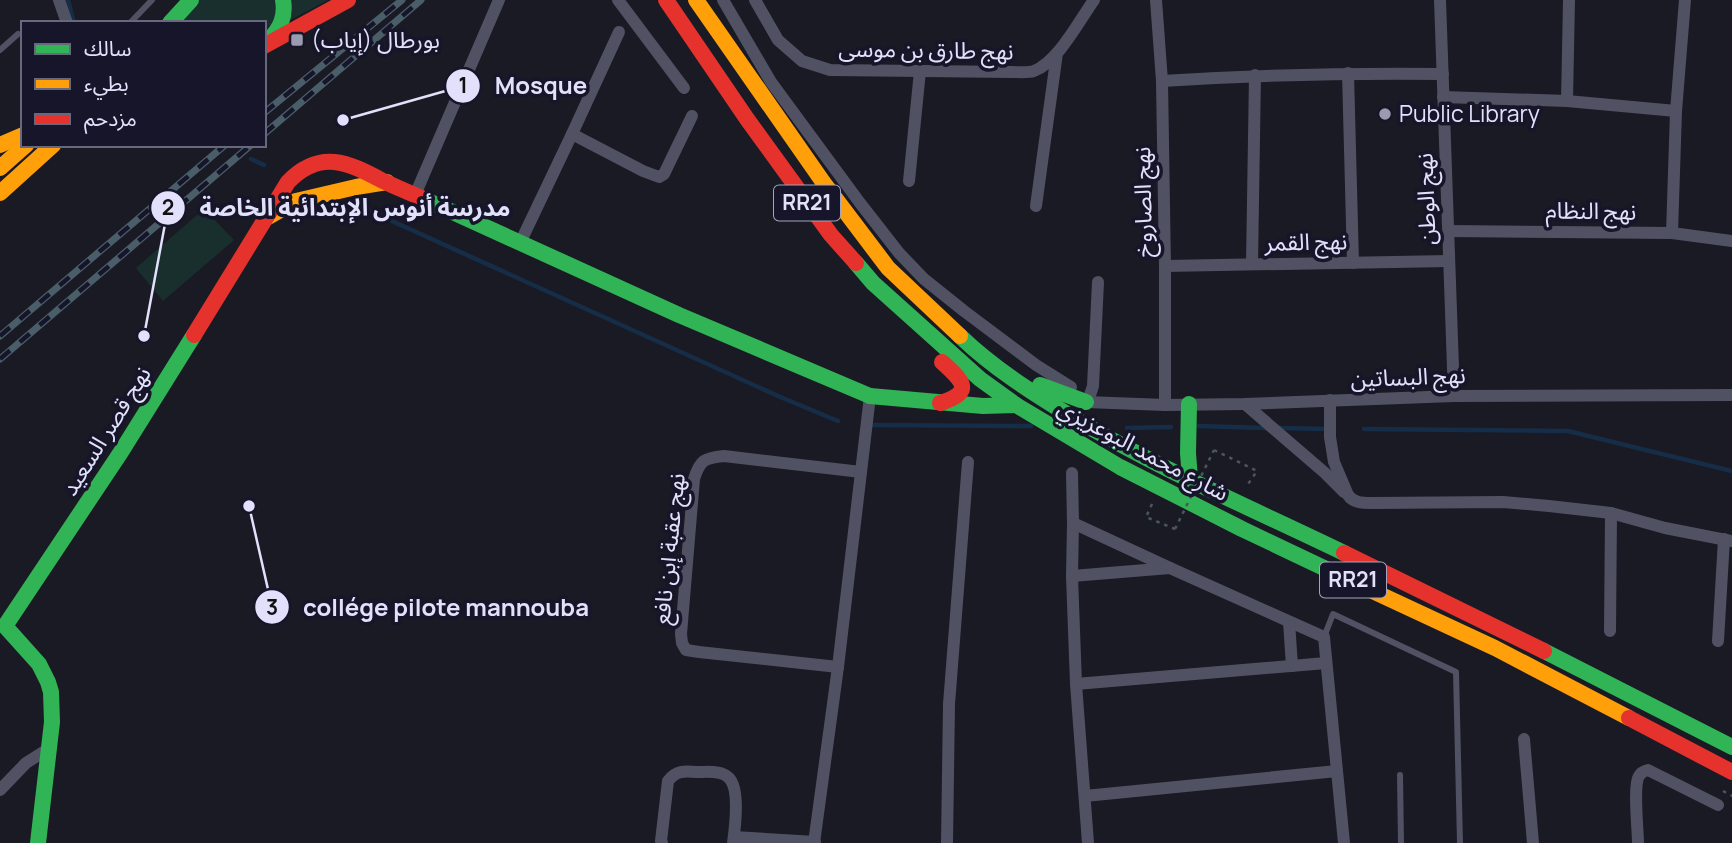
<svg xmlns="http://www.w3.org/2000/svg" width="1732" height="843" font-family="Manrope,'Noto Sans Arabic',sans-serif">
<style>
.green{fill:#182f2e}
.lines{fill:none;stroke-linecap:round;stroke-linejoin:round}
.stream{stroke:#162d47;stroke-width:4.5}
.path{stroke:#4a565f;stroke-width:2.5;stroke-dasharray:3.5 5;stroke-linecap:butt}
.lane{stroke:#505163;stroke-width:6}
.street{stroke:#505163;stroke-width:12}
.fast{stroke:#30b455;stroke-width:16}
.slow{stroke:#ff9f0a;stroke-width:16}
.jam{stroke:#e5322d;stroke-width:16}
.rail-casing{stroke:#4a5e6a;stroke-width:7}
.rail{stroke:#161529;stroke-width:4.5;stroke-dasharray:13;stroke-linecap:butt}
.path-bridge{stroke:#4a565f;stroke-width:2.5;stroke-dasharray:3.5 5;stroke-linecap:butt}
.poi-dot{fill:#9b9bb0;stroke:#161529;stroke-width:2.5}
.labels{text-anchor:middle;stroke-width:7;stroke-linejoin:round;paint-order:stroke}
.shield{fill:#161529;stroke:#a4a4bc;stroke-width:2}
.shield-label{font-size:21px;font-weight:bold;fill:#e1e1fb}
.poi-label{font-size:23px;fill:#e1e1fb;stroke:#161529;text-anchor:start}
.street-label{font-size:23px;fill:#e1e1fb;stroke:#161529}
.leader{fill:none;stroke:#e1e1fb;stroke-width:2.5}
.callout-dot{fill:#e1e1fb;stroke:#161529;stroke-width:2.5}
.mark-label{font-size:21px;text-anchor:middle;font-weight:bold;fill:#111}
.callout-label{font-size:24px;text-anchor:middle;font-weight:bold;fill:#e1e1fb;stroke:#161529;stroke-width:7;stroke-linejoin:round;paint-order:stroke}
</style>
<rect width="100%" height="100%" fill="#1a1a24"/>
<g class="green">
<path d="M194,0H328L264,34V23H174Z"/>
<path d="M204,209L234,240L163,301L136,268Z"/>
</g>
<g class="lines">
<g class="stream">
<path d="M68,0L74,23"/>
<path d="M251,159L264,165"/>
<path d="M350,202L778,396L838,421"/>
<path d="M872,425L1031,426"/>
<path d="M1198,426L1266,428"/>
<path d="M1127,428L1171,427"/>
<path d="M1278,428L1329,429"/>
<path d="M1364,429L1568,431L1732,471"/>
</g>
<g class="path">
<path d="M1214,450L1257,471L1246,487"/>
<path d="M1152,504L1146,517L1175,529"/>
<path d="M1723,791L1732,796"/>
</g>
<g class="lane">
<path d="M130,23L152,0"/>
<path d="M0,50L18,34"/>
<path d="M1324,637L1333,614L1456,672L1460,843"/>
<path d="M1400,775L1401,843"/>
</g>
<g class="street">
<path d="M59,0L67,23"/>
<path d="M618,0L684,88"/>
<path d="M723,0L771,82L860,203L899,253L924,279L964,311L1036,365L1071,387"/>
<path d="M755,0L778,40L802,61L830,70L1012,72C1019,72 1027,73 1034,71C1058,62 1079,21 1094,0"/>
<path d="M1156,0L1162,81L1165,266V405"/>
<path d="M1440,0L1454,396"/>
<path d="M1348,73L1353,263"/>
<path d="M1162,81C1256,75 1349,73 1443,74"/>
<path d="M1443,97L1567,101L1676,111"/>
<path d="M1567,101L1569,0"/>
<path d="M572,134L643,171L659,177L664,174L692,116"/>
<path d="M909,181L920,71"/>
<path d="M415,195L499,0"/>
<path d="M1036,206L1057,53"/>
<path d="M1449,231L1672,233L1732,241"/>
<path d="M1672,233L1676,111L1685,0"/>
<path d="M520,243L572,134L619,32"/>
<path d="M1252,264L1255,75"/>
<path d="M1165,266L1449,261"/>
<path d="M1089,398L1093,386L1098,282"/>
<path d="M1330,400V437L1334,462L1348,495C1353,503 1363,503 1371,503L1503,502L1549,506L1611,513L1665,528L1732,541"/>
<path d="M1086,402L1165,405L1245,404L1454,396L1732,395"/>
<path d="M1245,404L1325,473L1344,492"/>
<path d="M1072,473L1073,523L1072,576L1076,684L1088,843"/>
<path d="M1073,523L1170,568L1324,637L1344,843"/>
<path d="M1072,576L1170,568"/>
<path d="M1289,622L1292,666"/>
<path d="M1610,631L1611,513"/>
<path d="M1718,641L1724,539"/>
<path d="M838,667L699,652L686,650L682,643L681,634L694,479C700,460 704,458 724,456L861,472"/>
<path d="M1076,684L1326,663"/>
<path d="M1524,739L1533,843"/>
<path d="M0,790L26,763L48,749"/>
<path d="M1085,796L1337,771"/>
<path d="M734,837L815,842"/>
<path d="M662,843L661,841L668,781C676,770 685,771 697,772C707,772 722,770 729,778C740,789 735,828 733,843"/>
<path d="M814,843L838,667L870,396"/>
<path d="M947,843L949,704L968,462"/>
<path d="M1638,843C1638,830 1633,785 1639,776C1641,772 1644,771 1648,770L1718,805"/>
</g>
<g class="fast">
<path d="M170,23L191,0"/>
<path d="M268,41C280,29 286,17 283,0"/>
<path d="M424,199L679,315L870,396"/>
<path d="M856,263L873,283L980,379L1016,405L1120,467L1242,529L1364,587"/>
<path d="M960,336C993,368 1033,393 1072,417C1159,469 1253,509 1344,553"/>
<path d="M1040,385L1086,402"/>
<path d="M870,396L983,406L1016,405"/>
<path d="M1189,404L1188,453L1190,479"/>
<path d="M1544,651L1732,747"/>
<path d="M38,843L52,722L51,692L48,682L39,664L5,626L121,452L194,335"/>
</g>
<g class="slow">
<path d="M696,0L823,182L888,268L960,336"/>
<path d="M0,145L23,135"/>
<path d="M0,168L26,145"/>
<path d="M0,193L53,145"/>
<path d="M268,217L296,201L356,187L387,182"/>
<path d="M1364,587L1495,648L1629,718"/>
</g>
<g class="jam">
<path d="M666,0L747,119L831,235L856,263"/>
<path d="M264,46L348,0"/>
<path d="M194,335L288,182C320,149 348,162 383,181C396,187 410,193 424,199"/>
<path d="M940,403C975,392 963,381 942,362"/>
<path d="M1344,553L1544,651"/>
<path d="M1629,718L1732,772"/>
</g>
<g class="rail-casing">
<g id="rail">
<path d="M264,113L402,0"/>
<path d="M264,134L421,0"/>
<path d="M0,336L225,145"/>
<path d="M0,359L251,145"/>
</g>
</g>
<use href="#rail" class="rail"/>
<path class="path-bridge" d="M1175,529L1214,450"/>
</g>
<g class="poi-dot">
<rect x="290" y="33" width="14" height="14" rx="3.5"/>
<circle cx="1385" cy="114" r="7"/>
</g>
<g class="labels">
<g class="shield">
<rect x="774" y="185.5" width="66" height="35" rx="5"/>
<rect x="1320" y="562.5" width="66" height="35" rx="5"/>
</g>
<g class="shield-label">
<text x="807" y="210">RR21</text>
<text x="1353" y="587">RR21</text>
</g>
<g class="poi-label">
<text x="311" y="48">بورطال (إياب)</text>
<text x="1399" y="122">Public Library</text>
</g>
<g class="street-label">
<text transform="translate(926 50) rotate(1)" y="8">نهج طارق بن موسى</text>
<text transform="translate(1426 199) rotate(-92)" y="8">نهج الوطن</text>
<text transform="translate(1143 202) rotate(-91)" y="8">نهج الصاروخ</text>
<text transform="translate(1591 211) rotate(1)" y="8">نهج النظام</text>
<text transform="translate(1306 242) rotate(-1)" y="8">نهج القمر</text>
<text transform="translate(1408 377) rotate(-2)" y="8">نهج البساتين</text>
<text transform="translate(106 431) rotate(-58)" y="8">نهج قصر السعيد</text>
<text transform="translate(1143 450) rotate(28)" y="8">شارع محمد البوعزيزي</text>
<text transform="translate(669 549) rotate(-84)" y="8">نهج عقبة إبن نافع</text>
</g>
</g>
<path class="leader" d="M343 120L463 86M144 336L168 208M249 506L272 607"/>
<g class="callout-dot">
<circle cx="343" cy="120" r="7"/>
<circle cx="144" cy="336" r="7"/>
<circle cx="249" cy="506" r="7"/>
<circle cx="463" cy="86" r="18"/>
<circle cx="168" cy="208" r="18"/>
<circle cx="272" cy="607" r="18"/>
</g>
<g class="mark-label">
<text x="463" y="93">1</text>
<text x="168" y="215">2</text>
<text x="272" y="615">3</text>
</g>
<g class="callout-label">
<text x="541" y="94">Mosque</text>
<text x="355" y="216">مدرسة أنوس الإبتدائية الخاصة</text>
<text x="446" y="616">collége pilote mannouba</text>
</g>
<rect x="21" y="21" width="245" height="126" fill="#161529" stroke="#67677d" stroke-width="2"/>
<rect x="35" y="44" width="35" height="10" fill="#30b455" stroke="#67677d" stroke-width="2"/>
<text x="84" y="56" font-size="21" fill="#e1e1fb">سالك</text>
<rect x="35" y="79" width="35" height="10" fill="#ff9f0a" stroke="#67677d" stroke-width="2"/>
<text x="84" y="91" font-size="21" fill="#e1e1fb">بطيء</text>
<rect x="35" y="114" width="35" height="10" fill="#e5322d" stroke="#67677d" stroke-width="2"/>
<text x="84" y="126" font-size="21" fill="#e1e1fb">مزدحم</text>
</svg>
